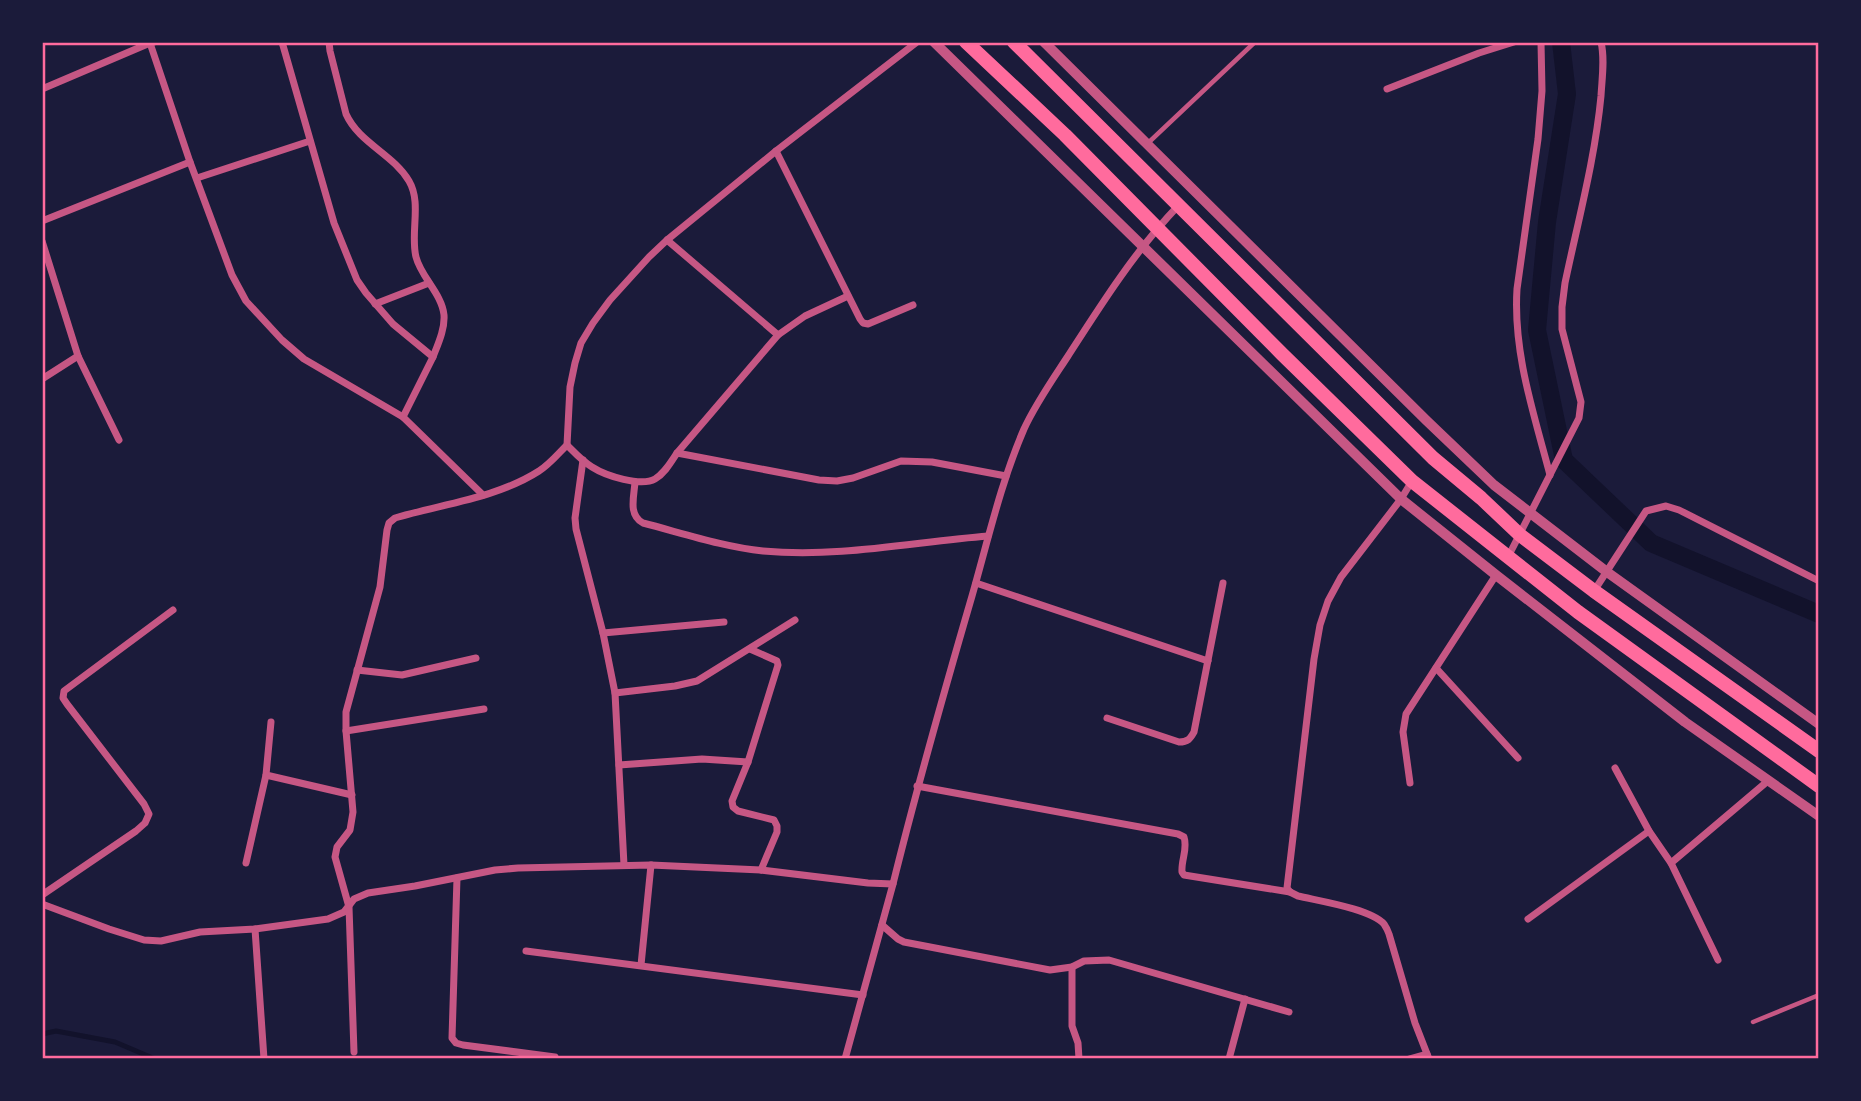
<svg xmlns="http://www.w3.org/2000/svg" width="1861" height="1101" font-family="Signika,sans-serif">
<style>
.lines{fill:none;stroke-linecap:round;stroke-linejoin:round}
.stream{stroke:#12122b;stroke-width:5}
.canal{stroke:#12122b;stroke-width:18}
.service{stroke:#c65784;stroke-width:4.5}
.minor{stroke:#c65784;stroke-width:7}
.tertiary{stroke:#c65784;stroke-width:10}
.trunk{stroke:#ff6b9d;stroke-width:14}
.neatline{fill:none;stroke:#ff6b9d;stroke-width:2.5}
</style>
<rect width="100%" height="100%" fill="#1b1b3a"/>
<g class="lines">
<g class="stream">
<path d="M42,1034L56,1031L115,1042L155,1059"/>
<path d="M451,1059H462"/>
</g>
<path class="canal" d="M1561,42L1567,94L1547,222L1537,330L1564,460L1651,543L1819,614"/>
<g class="service">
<path d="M1147,144L1255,42"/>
<path d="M1753,1022L1819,995"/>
</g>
<g class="minor">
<path d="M154,42L150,43L190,162L232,275L246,301L282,340L304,359L403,417L483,495"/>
<path d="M282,42L334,223L357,280L366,293L393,324L433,357L403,417"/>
<path d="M329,42L330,51L346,114C359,143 393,154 409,181C422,203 410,233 416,257C421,277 442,294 444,315C445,329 438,344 433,357"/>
<path d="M1541,42L1542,91L1538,139L1517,289C1513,353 1534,414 1550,475"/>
<path d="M42,89L150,43"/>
<path d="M1387,89L1479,53L1514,42"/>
<path d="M776,151L860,319L863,323L868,324L913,305"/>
<path d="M197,178L310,141"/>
<path d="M42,221L190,162"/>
<path d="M667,240L778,335"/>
<path d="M42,241L78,356L119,440"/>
<path d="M375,304L429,283"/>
<path d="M42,379L78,356"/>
<path d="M567,445C575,453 582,461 592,467C606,476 641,487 655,479C665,473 671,462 677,453L778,335L805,316L848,296"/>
<path d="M677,453L819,480L837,481L853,478L901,461L932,462L1006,476"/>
<path d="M583,460L575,518L576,529L603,633L615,693L624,865"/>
<path d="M1412,481L1401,499L1341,577L1328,601L1320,625L1314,659L1287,888L1290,892L1298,896C1319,901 1371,909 1384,924C1386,927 1388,931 1389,934L1415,1023L1429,1059"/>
<path d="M635,482C634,497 628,515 643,523C682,533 724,547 763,551C839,558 913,542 988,536"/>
<path d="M1508,557L1579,418L1581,402L1562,329V307L1565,283C1578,221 1595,159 1601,96C1602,78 1605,59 1601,42"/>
<path d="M976,583L1208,661"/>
<path d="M1594,591L1646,511L1666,506L1679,510L1819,581"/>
<path d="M603,633L724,622"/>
<path d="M750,649L777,661L778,665L748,762L732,801L733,807L738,811L774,820L777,826V832L761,870"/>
<path d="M1436,668L1518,758"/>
<path d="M357,670L402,675L476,658"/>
<path d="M615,693L675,686L697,681L795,620"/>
<path d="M1107,718L1179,742C1188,742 1190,739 1194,732L1223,583"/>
<path d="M271,722L266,775L352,795"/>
<path d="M346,731L484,709"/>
<path d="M619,765L702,759L748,762"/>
<path d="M1615,768L1649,831L1671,863"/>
<path d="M1410,783L1403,732L1406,714L1496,575"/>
<path d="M917,786L1178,834L1184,837C1188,849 1181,860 1182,872L1184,875L1290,892"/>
<path d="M246,863L266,775"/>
<path d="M457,878L452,1038L456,1043L463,1045L555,1057"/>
<path d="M42,895L136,831L145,823L149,814L144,804L67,704L63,698L64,691L173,610"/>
<path d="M42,904L109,929L144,940L161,941L200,932L255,929L328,919L344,912L354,899L368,893L415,886L495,870L518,868L651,865L761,870L868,883L893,884C917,787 944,692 972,596C988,540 1001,482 1024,429C1036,403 1053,379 1068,356C1102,303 1135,251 1178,206"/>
<path d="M1528,919L1649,831"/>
<path d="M882,925L898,939L904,942L1050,970L1072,967L1084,961L1109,960L1289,1012"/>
<path d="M255,929L264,1059"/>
<path d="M526,951L863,995"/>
<path d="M1718,960L1671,863L1769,780"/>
<path d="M641,965L651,865"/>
<path d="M1072,967V1026L1078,1043L1079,1059"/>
<path d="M354,1052L349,907L335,857L337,847L350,830L353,812L346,731V712L380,587L387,530L389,523L395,518C442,504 497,498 539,471C549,465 558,454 567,445L570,387L575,363L581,343L593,323L610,300L649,257L667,240L776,151L917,42"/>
<path d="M845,1059L893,884"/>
<path d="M1229,1059L1245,999"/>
<path d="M1409,1059L1427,1054"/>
</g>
<g class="tertiary">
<path d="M934,42L1401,499L1496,575L1685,722L1819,816"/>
<path d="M1044,42L1427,421L1494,485L1607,572L1819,724"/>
</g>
<g class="trunk">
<path d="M966,42L1065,135L1282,354L1412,481L1578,612L1819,786"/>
<path d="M1014,42L1433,458L1481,498L1520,535L1594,591L1819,751"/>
</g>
</g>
<rect width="1861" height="1101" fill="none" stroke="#1b1b3a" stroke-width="88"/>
<rect x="44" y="44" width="1773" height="1013" class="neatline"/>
</svg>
